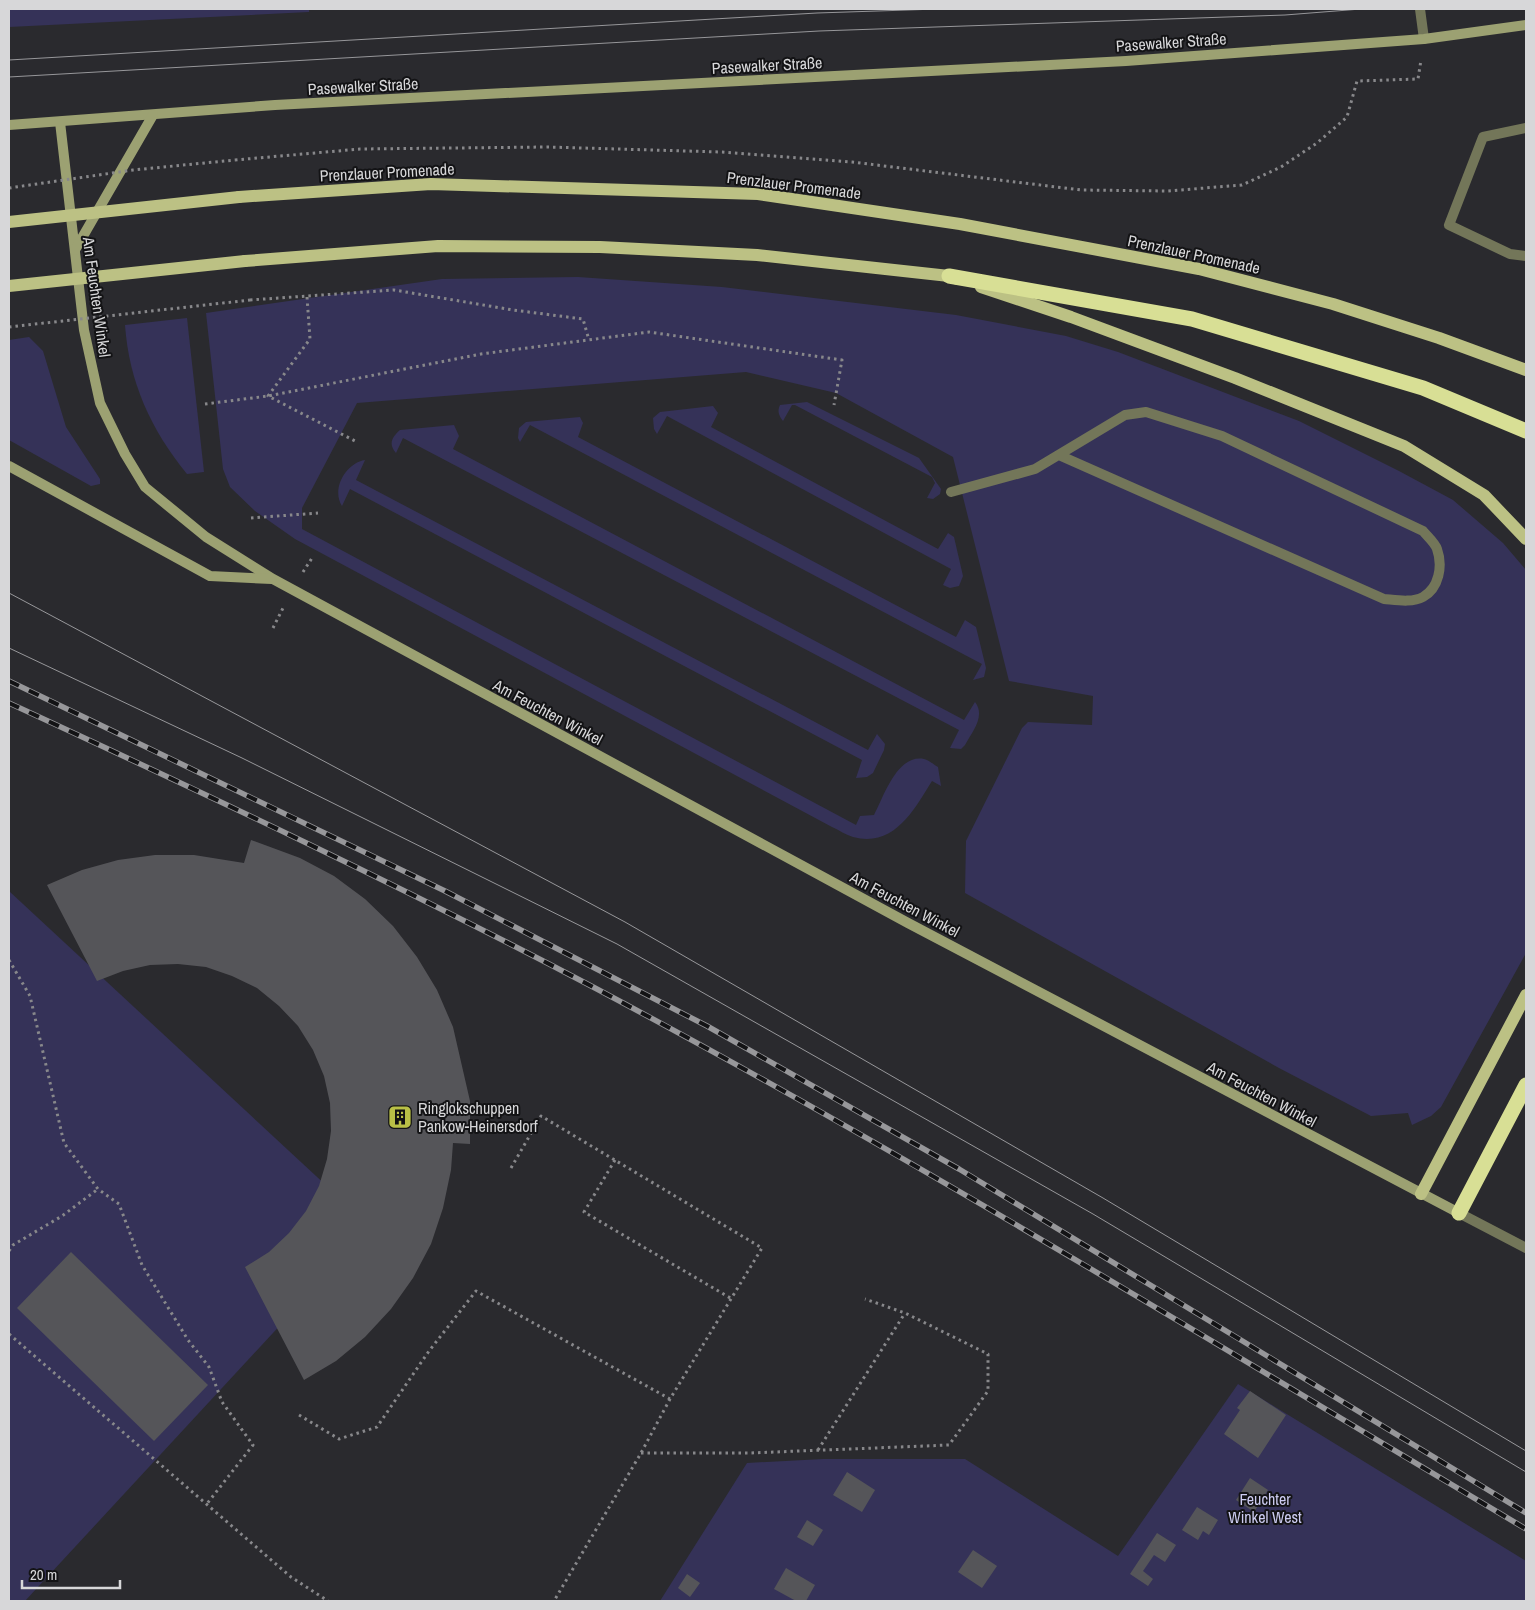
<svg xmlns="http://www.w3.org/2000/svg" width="1535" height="1610" font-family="'Archivo Narrow',sans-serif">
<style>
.green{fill:#353258}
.building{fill:#555559}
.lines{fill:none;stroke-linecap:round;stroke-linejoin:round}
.path{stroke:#88888b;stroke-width:3;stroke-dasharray:2.5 4;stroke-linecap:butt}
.service{stroke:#737659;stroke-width:10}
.minor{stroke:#737659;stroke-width:10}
.secondary{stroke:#9ca172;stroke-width:10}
.primary{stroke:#bcc184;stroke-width:12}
.motorway{stroke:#d8df95;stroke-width:15}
.tram{stroke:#97979a;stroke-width:1}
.rail-casing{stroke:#97979a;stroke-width:5.5}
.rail{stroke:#131315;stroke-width:4;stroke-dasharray:11;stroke-linecap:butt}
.path-bridge{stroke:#88888b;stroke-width:3;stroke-dasharray:2.5 4;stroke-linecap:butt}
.primary-bridge{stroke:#bcc184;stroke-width:12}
.labels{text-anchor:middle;stroke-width:4;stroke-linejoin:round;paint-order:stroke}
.street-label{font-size:16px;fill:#d7d7d9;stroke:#131315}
.poi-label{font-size:16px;fill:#d7d7d9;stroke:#131315;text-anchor:start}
.park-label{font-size:16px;fill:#cdccf1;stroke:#131315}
</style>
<rect width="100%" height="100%" fill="#2a2a2e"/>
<g class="green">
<path d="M9,9H309V12L9,27Z"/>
<path d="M578,277L722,287L956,315L1066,336L1118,352L1299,421L1399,471L1453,500L1503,543L1526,570V953L1441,1107L1431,1116L1412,1125L1408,1113L1371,1116L1279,1068L965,893L966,841L1022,728L1028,722L1092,725L1093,696L1009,681L953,457L836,393L746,372L357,403L302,508V529L856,825L860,816L874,815C884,796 897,754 924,759C929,760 934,765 938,767L941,786L932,781C914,810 894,848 853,837C846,835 839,830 832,827L295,539L255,511L230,487L223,469L206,313L442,279Z"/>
<path d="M187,318L204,472L187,474C151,430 129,382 125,325Z"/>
<path d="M29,337L43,351L66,427L100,479V484L91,486L9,440V340Z"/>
<path d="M807,402L919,458L941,489L940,494L933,499L927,498L935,483L932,477L795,405H792L783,421C779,416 777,411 780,405Z"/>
<path d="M713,406L718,413L711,427L938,549L948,533L954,537L963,576L959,586L950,588L943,585L951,569L667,416L657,434L654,429L653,418L660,412Z"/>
<path d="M580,417L583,423L578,437L956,637L965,620L976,627L986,668L984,677L973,680L982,664L530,425L520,442L518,438L519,428L526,422Z"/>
<path d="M454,425L459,436L453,449L964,720L975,702C986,716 972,732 965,745L961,749L950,748L959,730L403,438L396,453C388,444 392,437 400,430Z"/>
<path d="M365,460L356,480L868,750L877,734L885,744L884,750L873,773L867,777L856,778L862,760L350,489L342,506C331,489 346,463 365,460Z"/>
<path d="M9,891L371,1227L25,1601H9Z"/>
<path d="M1238,1384L1526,1561V1601H660L747,1463L823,1459H965L1118,1556Z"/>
</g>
<g class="building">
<path d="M251,840L300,858L334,876L365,899L393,926L417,957L437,990L453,1027L470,1101V1144L453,1143L451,1170L443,1208L431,1244L413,1278L391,1309L365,1337L336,1361L304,1380L245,1267L269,1252L289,1233L306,1211L319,1186L327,1159L331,1131L330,1103L324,1076L313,1050L298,1026L279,1006L257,988L232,976L206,967L178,964L150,965L123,971L97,981L47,885L82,870L118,860L155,855H194L244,863Z"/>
<path d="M71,1252L208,1385L154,1441L17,1308Z"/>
<path d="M1250,1391L1286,1415L1258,1458L1224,1434L1240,1410L1237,1408Z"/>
<path d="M847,1472L875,1490L862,1512L833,1495Z"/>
<path d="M1250,1478L1268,1490L1254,1512L1236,1500Z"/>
<path d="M1197,1507L1218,1520L1209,1535L1203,1531L1198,1540L1182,1530Z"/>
<path d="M807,1520L823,1530L813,1546L797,1537Z"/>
<path d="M1157,1533L1176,1545L1165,1562L1154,1555L1143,1571L1153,1579L1148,1586L1130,1574Z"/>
<path d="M973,1550L997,1566L982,1588L958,1572Z"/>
<path d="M786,1568L815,1585L806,1601H796L774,1589Z"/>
<path d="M687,1574L700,1583L690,1597L678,1588Z"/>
</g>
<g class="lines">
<g class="path">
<path d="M235,160L360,149L547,147L722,152L852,162L1081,190L1168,191L1242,185L1281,167L1317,143L1347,117L1357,81L1418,79L1421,60"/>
<path d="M307,297L310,339L268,396L355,441"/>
<path d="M250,300L394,290L513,310L583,319L589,340"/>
<path d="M205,404L268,396L481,354L649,332L842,360L834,405"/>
<path d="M251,518L318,513"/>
<path d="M303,572L312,558"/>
<path d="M273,628L283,608"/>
<path d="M9,960L30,996L64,1143L98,1189L119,1204L142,1265L188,1340L209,1367L222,1402L253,1445L206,1505"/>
<path d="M615,1160L584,1212L732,1299"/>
<path d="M511,1168L541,1116L762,1248L670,1399L641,1453L554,1601"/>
<path d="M9,1251L13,1245L62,1216L98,1189"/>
<path d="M9,1334L291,1577L328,1601"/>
<path d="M299,1415L339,1439L377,1427L429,1351L476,1291L670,1399"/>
<path d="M818,1450L905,1313"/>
<path d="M641,1453H750L949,1445L988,1391V1354L905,1313L865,1299"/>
</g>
<g class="service">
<path d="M1526,128L1483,137L1449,225L1510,254L1526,256"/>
<path d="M951,492L1035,469L1125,415L1146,412L1222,436L1423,531C1427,536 1435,543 1437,549C1443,566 1439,588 1423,597C1412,603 1396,600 1384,599L1061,456"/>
</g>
<g class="minor">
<path d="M1420,9L1424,39"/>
<path d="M1459,1213L1526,1248"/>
</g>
<g class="secondary">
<path d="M60,122L84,330L100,403L125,454L145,487L206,537L273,579L908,923L1459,1213"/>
<path d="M9,125L275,105L1126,61L1424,39L1526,25"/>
<path d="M75,250L153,115"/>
<path d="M9,466L210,576L272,579"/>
</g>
<g class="primary">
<path d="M239,197L431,184L758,194L960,224L1199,269L1333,304L1439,338L1526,370"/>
<path d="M245,261L438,246L600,247L757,255L949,276L958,279"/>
<path d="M981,287L1071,317L1235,378L1404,446L1484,495L1526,539"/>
<path d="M1421,1194L1526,995"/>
</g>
<g class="motorway">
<path d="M949,276L1192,319L1423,388L1526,431"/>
<path d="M1459,1213L1526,1085"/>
</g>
<g class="tram">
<path d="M9,60L817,13L938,9"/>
<path d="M9,77L819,31L1285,15L1361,9"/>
<path d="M9,593L625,922L1103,1198L1526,1451"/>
<path d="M9,648L242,758L617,944L1093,1214L1526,1472"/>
</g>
<g class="rail-casing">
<g id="rail">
<path d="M9,681L445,891L707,1026L959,1169L1526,1513"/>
<path d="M9,703C206,794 403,887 595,988C912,1156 1218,1346 1526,1529"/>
</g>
</g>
<use href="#rail" class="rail"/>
<g class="path-bridge">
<path d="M9,188L133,170L235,160"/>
<path d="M9,327L250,300"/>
</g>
<g class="primary-bridge">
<path d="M9,222L239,197"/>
<path d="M9,286L245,261"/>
</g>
</g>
<defs>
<g id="building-square" transform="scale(1.25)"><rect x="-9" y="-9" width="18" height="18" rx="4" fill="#b9c046" stroke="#131315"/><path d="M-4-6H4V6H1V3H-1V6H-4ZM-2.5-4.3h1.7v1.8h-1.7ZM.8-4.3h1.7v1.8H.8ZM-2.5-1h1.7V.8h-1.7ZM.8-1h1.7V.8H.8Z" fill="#111"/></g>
</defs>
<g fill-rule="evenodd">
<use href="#building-square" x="400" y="1117"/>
</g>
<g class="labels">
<g class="street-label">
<text transform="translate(1171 42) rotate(-4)" y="6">Pasewalker Straße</text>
<text transform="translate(767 65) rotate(-3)" y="6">Pasewalker Straße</text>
<text transform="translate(363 86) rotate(-3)" y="6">Pasewalker Straße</text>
<text transform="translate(387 172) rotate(-3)" y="6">Prenzlauer Promenade</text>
<text transform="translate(794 185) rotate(7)" y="6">Prenzlauer Promenade</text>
<text transform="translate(1194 254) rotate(12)" y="6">Prenzlauer Promenade</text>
<text transform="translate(97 297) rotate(82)" y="6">Am Feuchten Winkel</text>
<text transform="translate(548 712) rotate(28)" y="6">Am Feuchten Winkel</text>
<text transform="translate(905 904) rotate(28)" y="6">Am Feuchten Winkel</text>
<text transform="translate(1262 1094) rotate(28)" y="6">Am Feuchten Winkel</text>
</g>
<g class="poi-label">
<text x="418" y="1114">Ringlokschuppen<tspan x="418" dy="18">Pankow-Heinersdorf</tspan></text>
</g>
<g class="park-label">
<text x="1265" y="1505">Feuchter<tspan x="1265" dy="18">Winkel West</tspan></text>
</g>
</g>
<rect width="1535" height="1610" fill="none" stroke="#d7d7d9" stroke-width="20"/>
<path d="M22 1580v8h98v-8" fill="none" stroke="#d7d7d9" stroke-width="2.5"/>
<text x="30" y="1580" font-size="15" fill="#d7d7d9" stroke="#131315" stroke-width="4" paint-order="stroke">20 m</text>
</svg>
